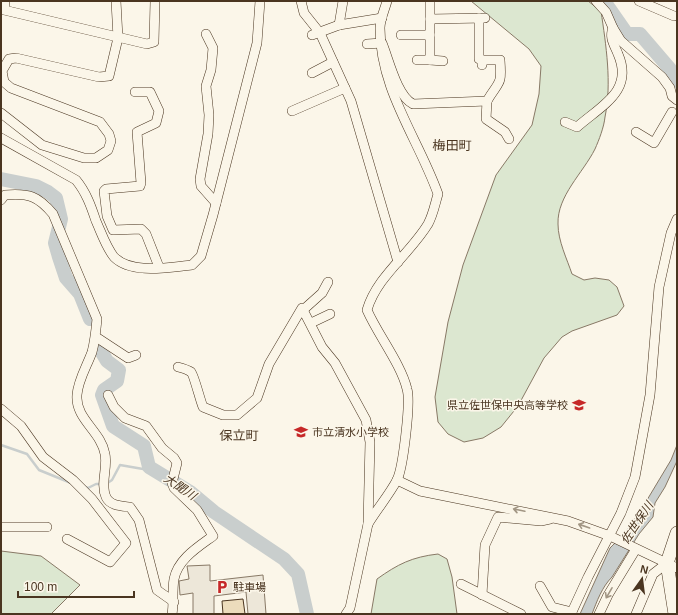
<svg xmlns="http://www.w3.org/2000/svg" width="678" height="615" font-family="Helvetica,'Noto Sans JP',sans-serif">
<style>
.green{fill:#dce7d0;stroke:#887966}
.parking{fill:#ede7d9;stroke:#887966}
.water{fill:#c9cecd;stroke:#887966}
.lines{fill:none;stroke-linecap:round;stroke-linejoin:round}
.stream{stroke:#c9cecd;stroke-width:2.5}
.river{stroke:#c9cecd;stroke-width:14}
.building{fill:#ecdcbc;stroke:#4a3520}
.minor-casing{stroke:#4a3520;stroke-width:10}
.highway-casing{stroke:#4a3520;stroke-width:14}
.minor{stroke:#fbf6e9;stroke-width:9}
.highway{stroke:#fbf6e9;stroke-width:13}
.oneway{stroke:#a29684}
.labels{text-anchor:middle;stroke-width:3;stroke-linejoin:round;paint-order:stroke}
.poi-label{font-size:11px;fill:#4a3520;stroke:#fbf6e9;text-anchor:start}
.water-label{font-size:12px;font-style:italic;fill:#4a3520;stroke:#fbf6e9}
.quarter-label{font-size:13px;fill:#4a3520;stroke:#fbf6e9}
</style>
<rect width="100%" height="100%" fill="#fbf6e9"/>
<g class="green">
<path d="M471,1H588L601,11C606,45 612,83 605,117C604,127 599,140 595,149C583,173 557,196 558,224C558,241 567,259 572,274L584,280L595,278L609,280L617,287L624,306L617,315L572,331L562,337L544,358L518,406L501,427L483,438L464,442L448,434L438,422L435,397L448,322L463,265L496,175L532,125L539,94L541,66L529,49Z"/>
<path d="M1,551L41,556L80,585L51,614H1Z"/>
<path d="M438,554L447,559L452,577L457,614H371L377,579C398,564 412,557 438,554Z"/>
</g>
<path class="parking" d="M210,565V581L263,575L266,614H248L246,592L214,596V614H193V593L180,595L179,581L189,579L187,566Z"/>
<path class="water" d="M677,445V461L665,487L655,503L653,517L639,534L612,577C602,587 597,601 592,614H580L610,548L625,533L641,510L671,460Z"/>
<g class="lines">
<g class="stream">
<path d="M1,445L27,454L39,470L71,483"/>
<path d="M106,484L112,480L120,465L143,469L149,467"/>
<path d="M85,487L88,488L96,484H101"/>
</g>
<g class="river">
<path d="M604,1L627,34H640L670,69L672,82"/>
<path d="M1,179L36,186L48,192L56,198L61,219L55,243L59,257L66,278L80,294L90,319"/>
<path d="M101,351L107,361L119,370L117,381L104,390L102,395L113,426L144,446L149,467L190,492L214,512L284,559L298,574L307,614"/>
</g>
</g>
<path class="building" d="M243,599L245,614H223L222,601Z"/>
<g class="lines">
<g class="minor-casing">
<g id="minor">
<path d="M5,1L4,10L147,44L154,42L155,1"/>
<path d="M301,1L304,13L320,33L351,101L398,262"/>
<path d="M596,1L606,12L613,28L621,41L662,77L670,88L672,96L677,100"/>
<path d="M639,1L674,16"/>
<path d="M479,18V59L482,60V65"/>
<path d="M430,19L485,18"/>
<path d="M339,25L343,1"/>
<path d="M206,34L213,48L211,70L206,86L209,115L208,134L200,179L201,186L216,203"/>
<path d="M312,35L339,25L382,18"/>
<path d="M401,35H430"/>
<path d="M367,44L382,43C389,60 397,96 413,104L487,101C499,80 502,87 500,60H482"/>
<path d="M417,60H430V1"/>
<path d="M430,60L443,61"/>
<path d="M312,73L333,62"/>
<path d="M135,92H150L159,111L156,123L137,132L141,183L140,186L106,189L104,191L107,216L113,230L141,229L146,234L159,267"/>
<path d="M487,101L486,119L505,132L509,139"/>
<path d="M292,111L345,88"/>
<path d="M1,113L42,145L84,158H96L108,150L111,141L109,134L100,122L11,88L4,82L2,71L9,59L16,58L99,77L109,76L118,38L116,1"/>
<path d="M565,122L577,127C602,105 634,91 618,54C614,44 609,38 613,28"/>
<path d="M636,132L654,143L672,112"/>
<path d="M1,138L76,180C86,192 91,206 96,221C101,232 106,247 114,257C132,275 170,267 192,265L201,256L213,215L257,43L260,1"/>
<path d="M1,200L5,195C29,193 38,196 53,214L97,319C96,330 95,341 92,352C87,366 78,380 77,395C75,419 101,431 105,454C108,467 100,484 106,497C110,506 122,506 130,507L139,520L157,590L174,602"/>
<path d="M303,310L322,293L328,282"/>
<path d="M311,323L330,314"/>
<path d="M96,337L128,358L136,355"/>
<path d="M178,367C182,368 188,370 191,372C194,375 200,400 203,407L223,415H237L257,398L269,364L302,308L322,347L335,363L366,420L370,442L368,524L350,608L346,614"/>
<path d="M108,395L114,407L125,418L146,426L162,448L174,458L177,463L172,483L174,488L197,510L213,536C198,547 178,559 174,579C172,591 174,603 172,614"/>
<path d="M1,409L21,426L43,457L73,480L92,499L126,543L110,562L67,539"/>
<path d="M397,480L420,491L568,521L610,536L677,568"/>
<path d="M368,524C377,509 389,495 397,480C403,468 411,402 407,389C401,364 378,335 367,310C377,276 410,254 428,224C433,215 435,204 438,194C418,138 380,90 380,28C380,19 385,9 387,1"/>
<path d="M1,527H47"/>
<path d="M461,584L521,614"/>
<path d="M540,586L552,607L572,612"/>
<path d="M482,595L485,545L498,517L541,521L550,519"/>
<path d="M571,614L588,577L621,513L635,477L650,395L659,287L671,233L677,219"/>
<path d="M599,614L608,595L636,549"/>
<path d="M636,614L653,574L667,563"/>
</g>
</g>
<g class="highway-casing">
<path id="highway" d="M675,614L667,563L677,533"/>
</g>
<use href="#minor" class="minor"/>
<use href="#highway" class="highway"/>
</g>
<defs><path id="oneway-shaft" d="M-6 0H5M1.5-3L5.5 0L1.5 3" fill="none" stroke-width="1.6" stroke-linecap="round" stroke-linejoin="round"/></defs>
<g class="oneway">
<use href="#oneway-shaft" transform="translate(519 510) rotate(-168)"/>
<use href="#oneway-shaft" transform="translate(584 526) rotate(-161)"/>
<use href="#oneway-shaft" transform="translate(609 593) rotate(120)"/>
</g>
<defs>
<g id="school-bare" transform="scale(1.08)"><path d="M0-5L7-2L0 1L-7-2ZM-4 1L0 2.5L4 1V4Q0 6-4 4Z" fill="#c62828" stroke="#fbf6e9" stroke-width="2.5" paint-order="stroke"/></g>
<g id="parking-bare" transform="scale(1.08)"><path d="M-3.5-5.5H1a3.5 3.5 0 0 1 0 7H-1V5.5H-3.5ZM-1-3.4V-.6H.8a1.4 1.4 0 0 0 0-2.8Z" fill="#c62828" stroke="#fbf6e9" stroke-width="2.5" paint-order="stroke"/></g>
</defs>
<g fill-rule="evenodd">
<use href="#school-bare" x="579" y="405"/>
<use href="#school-bare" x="301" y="432"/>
<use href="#parking-bare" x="222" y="587"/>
</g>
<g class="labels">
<g class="poi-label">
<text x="568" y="409" text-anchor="end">県立佐世保中央高等学校</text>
<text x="312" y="436">市立清水小学校</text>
<text x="233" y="591">駐車場</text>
</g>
<g class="water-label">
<text transform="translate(180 487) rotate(34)" y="4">大聞川</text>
<text transform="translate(637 523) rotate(-56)" y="4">佐世保川</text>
</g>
<g class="quarter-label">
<text x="452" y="150">梅田町</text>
<text x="239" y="440">保立町</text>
</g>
</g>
<rect width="678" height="615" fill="none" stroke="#4a3520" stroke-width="4"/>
<g transform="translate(642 579) rotate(14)" stroke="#fbf6e9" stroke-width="3" paint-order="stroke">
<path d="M0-3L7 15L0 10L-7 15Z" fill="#4a3520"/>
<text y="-6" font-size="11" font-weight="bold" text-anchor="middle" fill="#4a3520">N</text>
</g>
<path d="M18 591v6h116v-6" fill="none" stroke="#4a3520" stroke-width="2"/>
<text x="24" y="591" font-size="12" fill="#4a3520" stroke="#fbf6e9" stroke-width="3" paint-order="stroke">100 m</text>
</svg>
